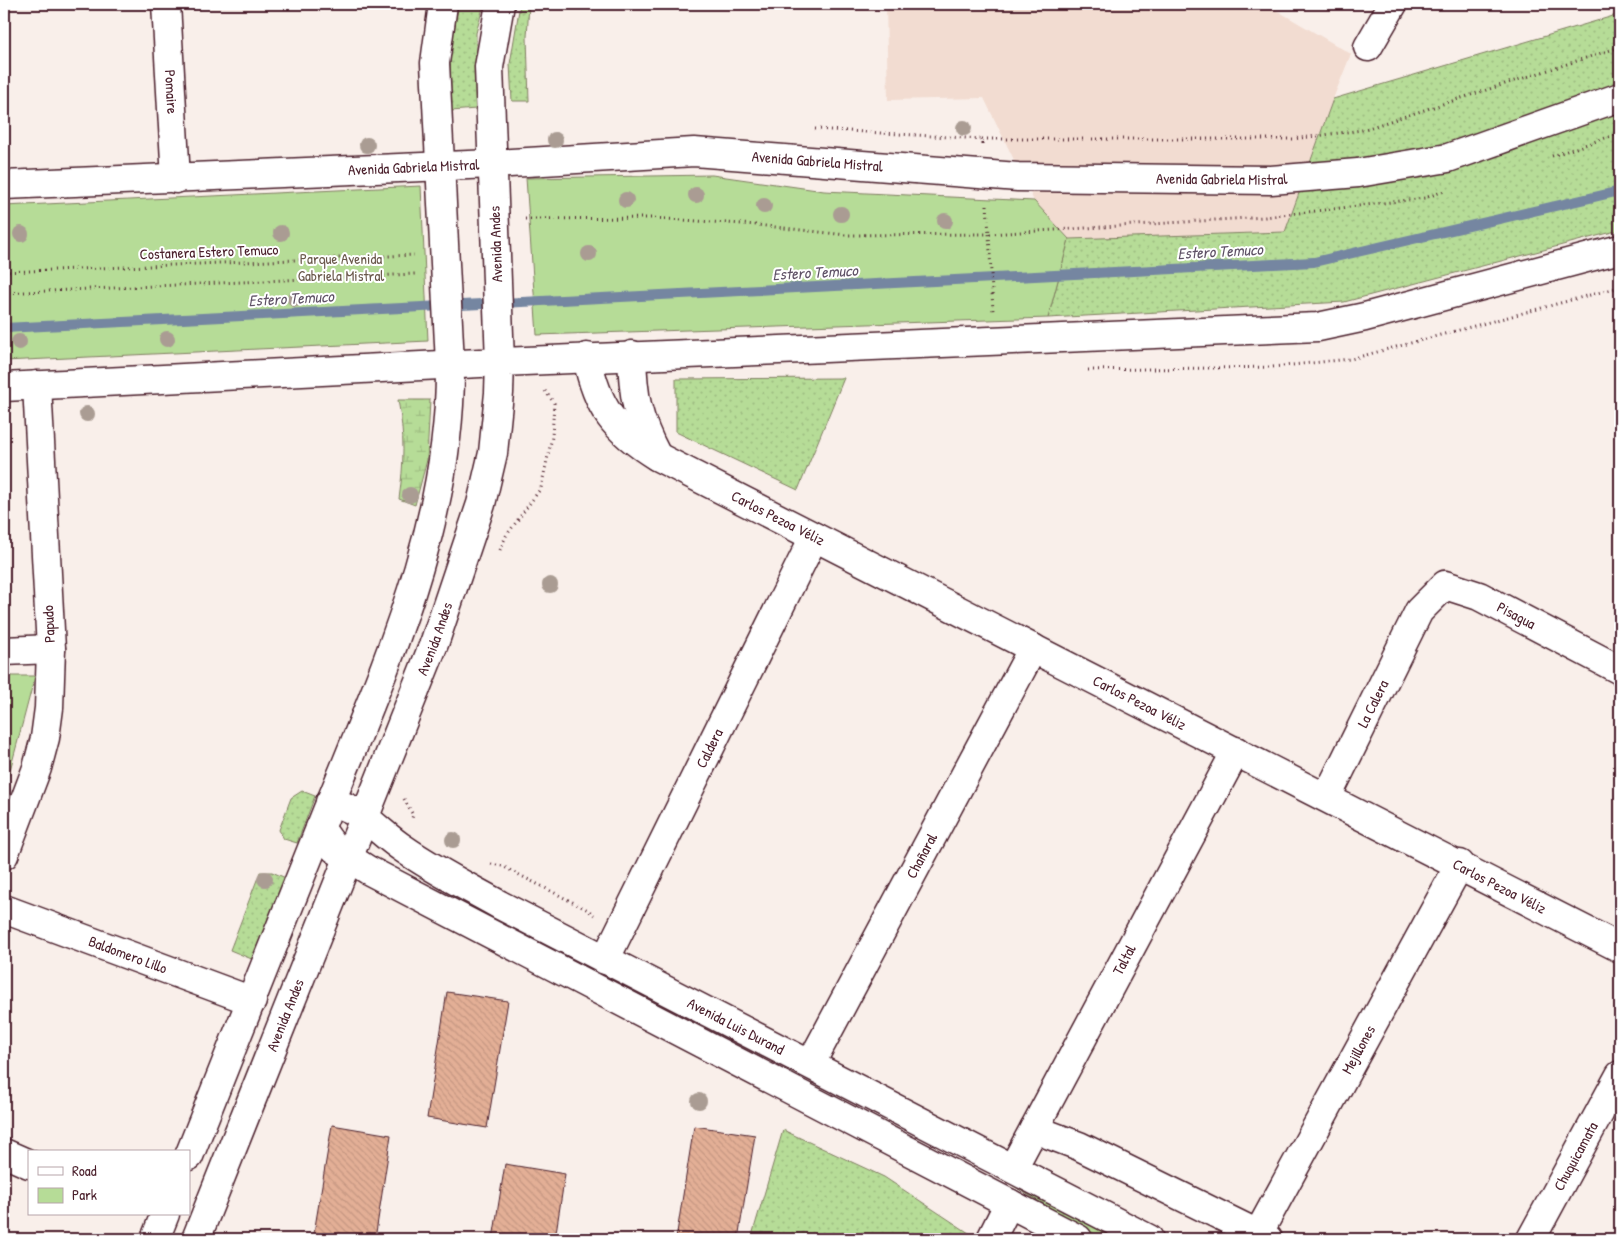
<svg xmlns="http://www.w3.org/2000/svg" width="1624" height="1243" font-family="'Patrick Hand',sans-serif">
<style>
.built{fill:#f2dcd1}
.grass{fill:url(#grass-dots);stroke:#807e61}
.wetland{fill:url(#wetland-marsh);stroke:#807e61}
.park{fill:#b6dc97;stroke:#807e61}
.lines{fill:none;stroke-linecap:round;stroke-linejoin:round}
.stream{stroke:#7486a1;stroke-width:10}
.building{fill:url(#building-back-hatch);stroke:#4a1f2b}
.minor-casing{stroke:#4a1f2b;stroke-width:31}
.tertiary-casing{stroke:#4a1f2b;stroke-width:31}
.secondary-casing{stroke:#4a1f2b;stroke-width:31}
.path{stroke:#4a1f2b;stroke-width:3;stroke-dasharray:1 4;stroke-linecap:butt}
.minor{stroke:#fff;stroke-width:28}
.tertiary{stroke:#fff;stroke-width:28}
.secondary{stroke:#fff;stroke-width:28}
.tree{fill:#aa9c93}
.labels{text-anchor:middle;stroke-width:4;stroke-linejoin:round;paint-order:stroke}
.street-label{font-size:15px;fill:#4a1f2b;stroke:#fff}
.park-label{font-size:15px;fill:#6a584b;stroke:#fff}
.water-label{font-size:16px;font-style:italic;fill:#5f5266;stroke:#fff}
</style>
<defs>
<pattern id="grass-dots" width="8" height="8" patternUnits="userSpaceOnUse" patternTransform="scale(1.25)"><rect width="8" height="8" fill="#b6dc97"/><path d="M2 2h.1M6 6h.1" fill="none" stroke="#9ebc82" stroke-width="1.8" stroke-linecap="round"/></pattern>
<pattern id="wetland-marsh" width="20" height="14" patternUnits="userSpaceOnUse" patternTransform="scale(1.25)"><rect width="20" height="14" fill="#b6dc97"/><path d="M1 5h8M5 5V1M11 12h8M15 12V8" fill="none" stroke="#9ebc82"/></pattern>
<pattern id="building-back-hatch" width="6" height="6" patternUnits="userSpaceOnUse" patternTransform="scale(1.25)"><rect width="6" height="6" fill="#e3af96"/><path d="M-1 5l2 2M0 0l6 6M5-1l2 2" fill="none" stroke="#c49681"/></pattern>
</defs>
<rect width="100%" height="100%" fill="#f9efea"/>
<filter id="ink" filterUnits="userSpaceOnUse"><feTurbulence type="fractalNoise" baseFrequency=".02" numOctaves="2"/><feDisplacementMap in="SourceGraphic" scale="10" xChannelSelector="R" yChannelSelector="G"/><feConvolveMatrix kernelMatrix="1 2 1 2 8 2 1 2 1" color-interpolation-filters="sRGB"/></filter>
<g filter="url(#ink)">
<path class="built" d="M886,4H1266L1351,54L1333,99L1286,232L1069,239L1034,201L984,98L888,100Z"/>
<g class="grass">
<path d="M459,4H484L476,33V109L451,111L450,51Z"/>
<path d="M520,4H529L527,37L529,101H512L510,64Z"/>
<path d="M1620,14V230L1344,302L1048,318L1069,239L1285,232L1333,99Z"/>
<path d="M844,378L798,490L676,432V379Z"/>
<path d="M302,791L315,796L297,843L284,839L279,830L291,798Z"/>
<path d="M260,872H272L288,879L254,960L230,950Z"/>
<path d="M908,1123L1130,1239H1102Z"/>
<path d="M783,1130L884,1177L975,1237L974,1239H751Z"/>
</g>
<path class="wetland" d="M398,400H430L427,460L415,505L399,499C404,463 405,436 398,400Z"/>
<g class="park">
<path d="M712,175L824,191L1034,201L1069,239L1048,318L537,335L526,178Z"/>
<path d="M421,186L428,341L4,361V206Z"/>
<path d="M4,676H35L4,793Z"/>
</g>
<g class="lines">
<path class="stream" d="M4,328L1314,262L1620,191"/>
</g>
<g class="building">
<path d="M447,992L508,1001L487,1128L427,1118Z"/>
<path d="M332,1125L391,1135L375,1239H313Z"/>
<path d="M694,1126L755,1135L738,1239H676Z"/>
<path d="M505,1164L565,1174L555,1239H493Z"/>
</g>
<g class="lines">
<g class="minor-casing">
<g id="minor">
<path id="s1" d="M166,4L176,179"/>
<path d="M1368,47L1393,4"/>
<path id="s2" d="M492,164L694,152L1018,177L1271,180L1358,173L1448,158L1620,97"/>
<path d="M632,355C633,397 637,418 657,456"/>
<path id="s3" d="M587,357C597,408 614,430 658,457L1620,948"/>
<path d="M4,651L51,649"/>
<path id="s4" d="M1327,797L1419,611L1445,585L1479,596L1620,670"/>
<path d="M4,855L37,768L45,738L49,708L51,649L37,385"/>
<path id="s5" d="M4,909L252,1001"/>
<path id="s6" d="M605,960L814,537"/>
<path id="s7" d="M811,1063L1033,648"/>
<path d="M1034,1129L1079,1146L1268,1239"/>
<path d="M4,1153L29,1164"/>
<path id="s8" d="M1013,1168L1236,751"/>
<path id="s9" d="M1258,1234L1460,864"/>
<path id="s10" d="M1531,1239L1620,1075"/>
</g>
</g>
<g class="tertiary-casing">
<g id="tertiary">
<path id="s11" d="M330,802C362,808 378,832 404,849C434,870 468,887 500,905L1149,1239"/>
<path d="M320,828L335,849L368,870L1078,1239"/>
<path d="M189,1156C235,1041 280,926 327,811C385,667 452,523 450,364"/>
<path d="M155,1239L165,1214"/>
<path id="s12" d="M196,1239L435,641L481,504L493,453L499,393L500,362L1318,327L1365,317L1620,249"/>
<path d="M991,1239L1009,1203"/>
</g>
</g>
<g class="secondary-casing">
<g id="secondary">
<path d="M443,4L435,63L450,364"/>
<path id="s13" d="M4,185L492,164"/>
<path d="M4,387L500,362L489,67L500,4"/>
</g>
</g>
<g class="path">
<path d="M815,129L982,139"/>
<path d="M982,144V139H1293L1362,130L1620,47"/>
<path d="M1552,156L1620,133"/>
<path d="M987,205L989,234L1265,217L1425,198L1444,191"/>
<path d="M525,219L653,218L757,225L846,235L989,234L993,312"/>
<path d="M4,272L414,255"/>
<path d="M4,293L415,274"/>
<path d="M1088,370L1272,367L1351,359L1620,287"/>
<path d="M500,550L506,536L541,488L552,437L554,403L545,391"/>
<path d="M404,799L413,815L412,818"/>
<path d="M491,864L502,866L588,910L594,915"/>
</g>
<use href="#minor" class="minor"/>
<use href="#tertiary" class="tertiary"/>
<use href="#secondary" class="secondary"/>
</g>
<g class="tree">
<circle cx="964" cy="128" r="8"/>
<circle cx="555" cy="140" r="8"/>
<circle cx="367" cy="145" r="8"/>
<circle cx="696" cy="195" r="8"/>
<circle cx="626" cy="200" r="8"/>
<circle cx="764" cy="206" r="8"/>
<circle cx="841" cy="214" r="8"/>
<circle cx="945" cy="221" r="8"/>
<circle cx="281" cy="233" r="8"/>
<circle cx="21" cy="234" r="8"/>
<circle cx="589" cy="254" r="8"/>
<circle cx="295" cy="299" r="8"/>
<circle cx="167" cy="339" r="8"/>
<circle cx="19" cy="342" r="8"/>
<circle cx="87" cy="414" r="8"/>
<circle cx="410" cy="495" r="8"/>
<circle cx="550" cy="585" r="8"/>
<circle cx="453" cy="840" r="8"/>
<circle cx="265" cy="879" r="8"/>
<circle cx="699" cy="1101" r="8"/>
</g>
</g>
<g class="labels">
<g class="street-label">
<text dy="5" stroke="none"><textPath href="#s1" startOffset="88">Pomaire</textPath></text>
<text dy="5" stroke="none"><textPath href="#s2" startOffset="326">Avenida Gabriela Mistral</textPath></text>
<text dy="5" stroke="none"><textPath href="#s13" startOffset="410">Avenida Gabriela Mistral</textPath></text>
<text dy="5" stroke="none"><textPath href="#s2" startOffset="731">Avenida Gabriela Mistral</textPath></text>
<text transform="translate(496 244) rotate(-92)" y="5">Avenida Andes</text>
<text transform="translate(209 252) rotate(-2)" y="5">Costanera Estero Temuco</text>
<text dy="5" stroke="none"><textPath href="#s3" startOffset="262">Carlos Pezoa Véliz</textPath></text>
<text dy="5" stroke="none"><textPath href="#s4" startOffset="322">Pisagua</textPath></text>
<text transform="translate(49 624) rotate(-93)" y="5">Papudo</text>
<text dy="5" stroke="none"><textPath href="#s12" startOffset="646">Avenida Andes</textPath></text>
<text dy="5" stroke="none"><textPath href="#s3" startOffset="668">Carlos Pezoa Véliz</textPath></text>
<text dy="5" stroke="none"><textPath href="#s4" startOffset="104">La Calera</textPath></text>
<text dy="5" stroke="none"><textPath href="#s6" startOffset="236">Caldera</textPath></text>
<text dy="5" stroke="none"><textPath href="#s7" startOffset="235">Chañaral</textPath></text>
<text dy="5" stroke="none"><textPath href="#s3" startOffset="1072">Carlos Pezoa Véliz</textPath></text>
<text dy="5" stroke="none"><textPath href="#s5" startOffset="132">Baldomero Lillo</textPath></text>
<text dy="5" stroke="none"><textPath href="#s8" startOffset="236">Taltal</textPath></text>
<text dy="5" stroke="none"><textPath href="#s12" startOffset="241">Avenida Andes</textPath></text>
<text dy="5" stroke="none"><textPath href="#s11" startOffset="465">Avenida Luis Durand</textPath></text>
<text dy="5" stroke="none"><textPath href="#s9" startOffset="210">Mejillones</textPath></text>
<text dy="5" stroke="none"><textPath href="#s10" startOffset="94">Chuquicamata</textPath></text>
</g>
<g class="park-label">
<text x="341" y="264">Parque Avenida<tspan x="341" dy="17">Gabriela Mistral</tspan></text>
</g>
<g class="water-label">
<text transform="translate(1220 251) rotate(-3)" y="6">Estero Temuco</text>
<text transform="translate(815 272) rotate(-3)" y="6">Estero Temuco</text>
<text transform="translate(291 298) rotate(-3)" y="6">Estero Temuco</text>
</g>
</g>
<rect width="1624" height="1243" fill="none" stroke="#fff" stroke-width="20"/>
<rect x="10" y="10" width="1604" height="1223" fill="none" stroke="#4a1f2b" stroke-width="2" filter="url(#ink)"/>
<rect x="28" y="1150" width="162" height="65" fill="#ffffff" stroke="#b7a5aa"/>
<rect x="38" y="1167" width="25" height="8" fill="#ffffff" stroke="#b7a5aa"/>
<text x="72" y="1176" font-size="15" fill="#4a1f2b">Road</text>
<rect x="38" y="1188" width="25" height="15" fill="#b6dc97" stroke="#b7a5aa"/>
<text x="72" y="1200" font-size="15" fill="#4a1f2b">Park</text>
</svg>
